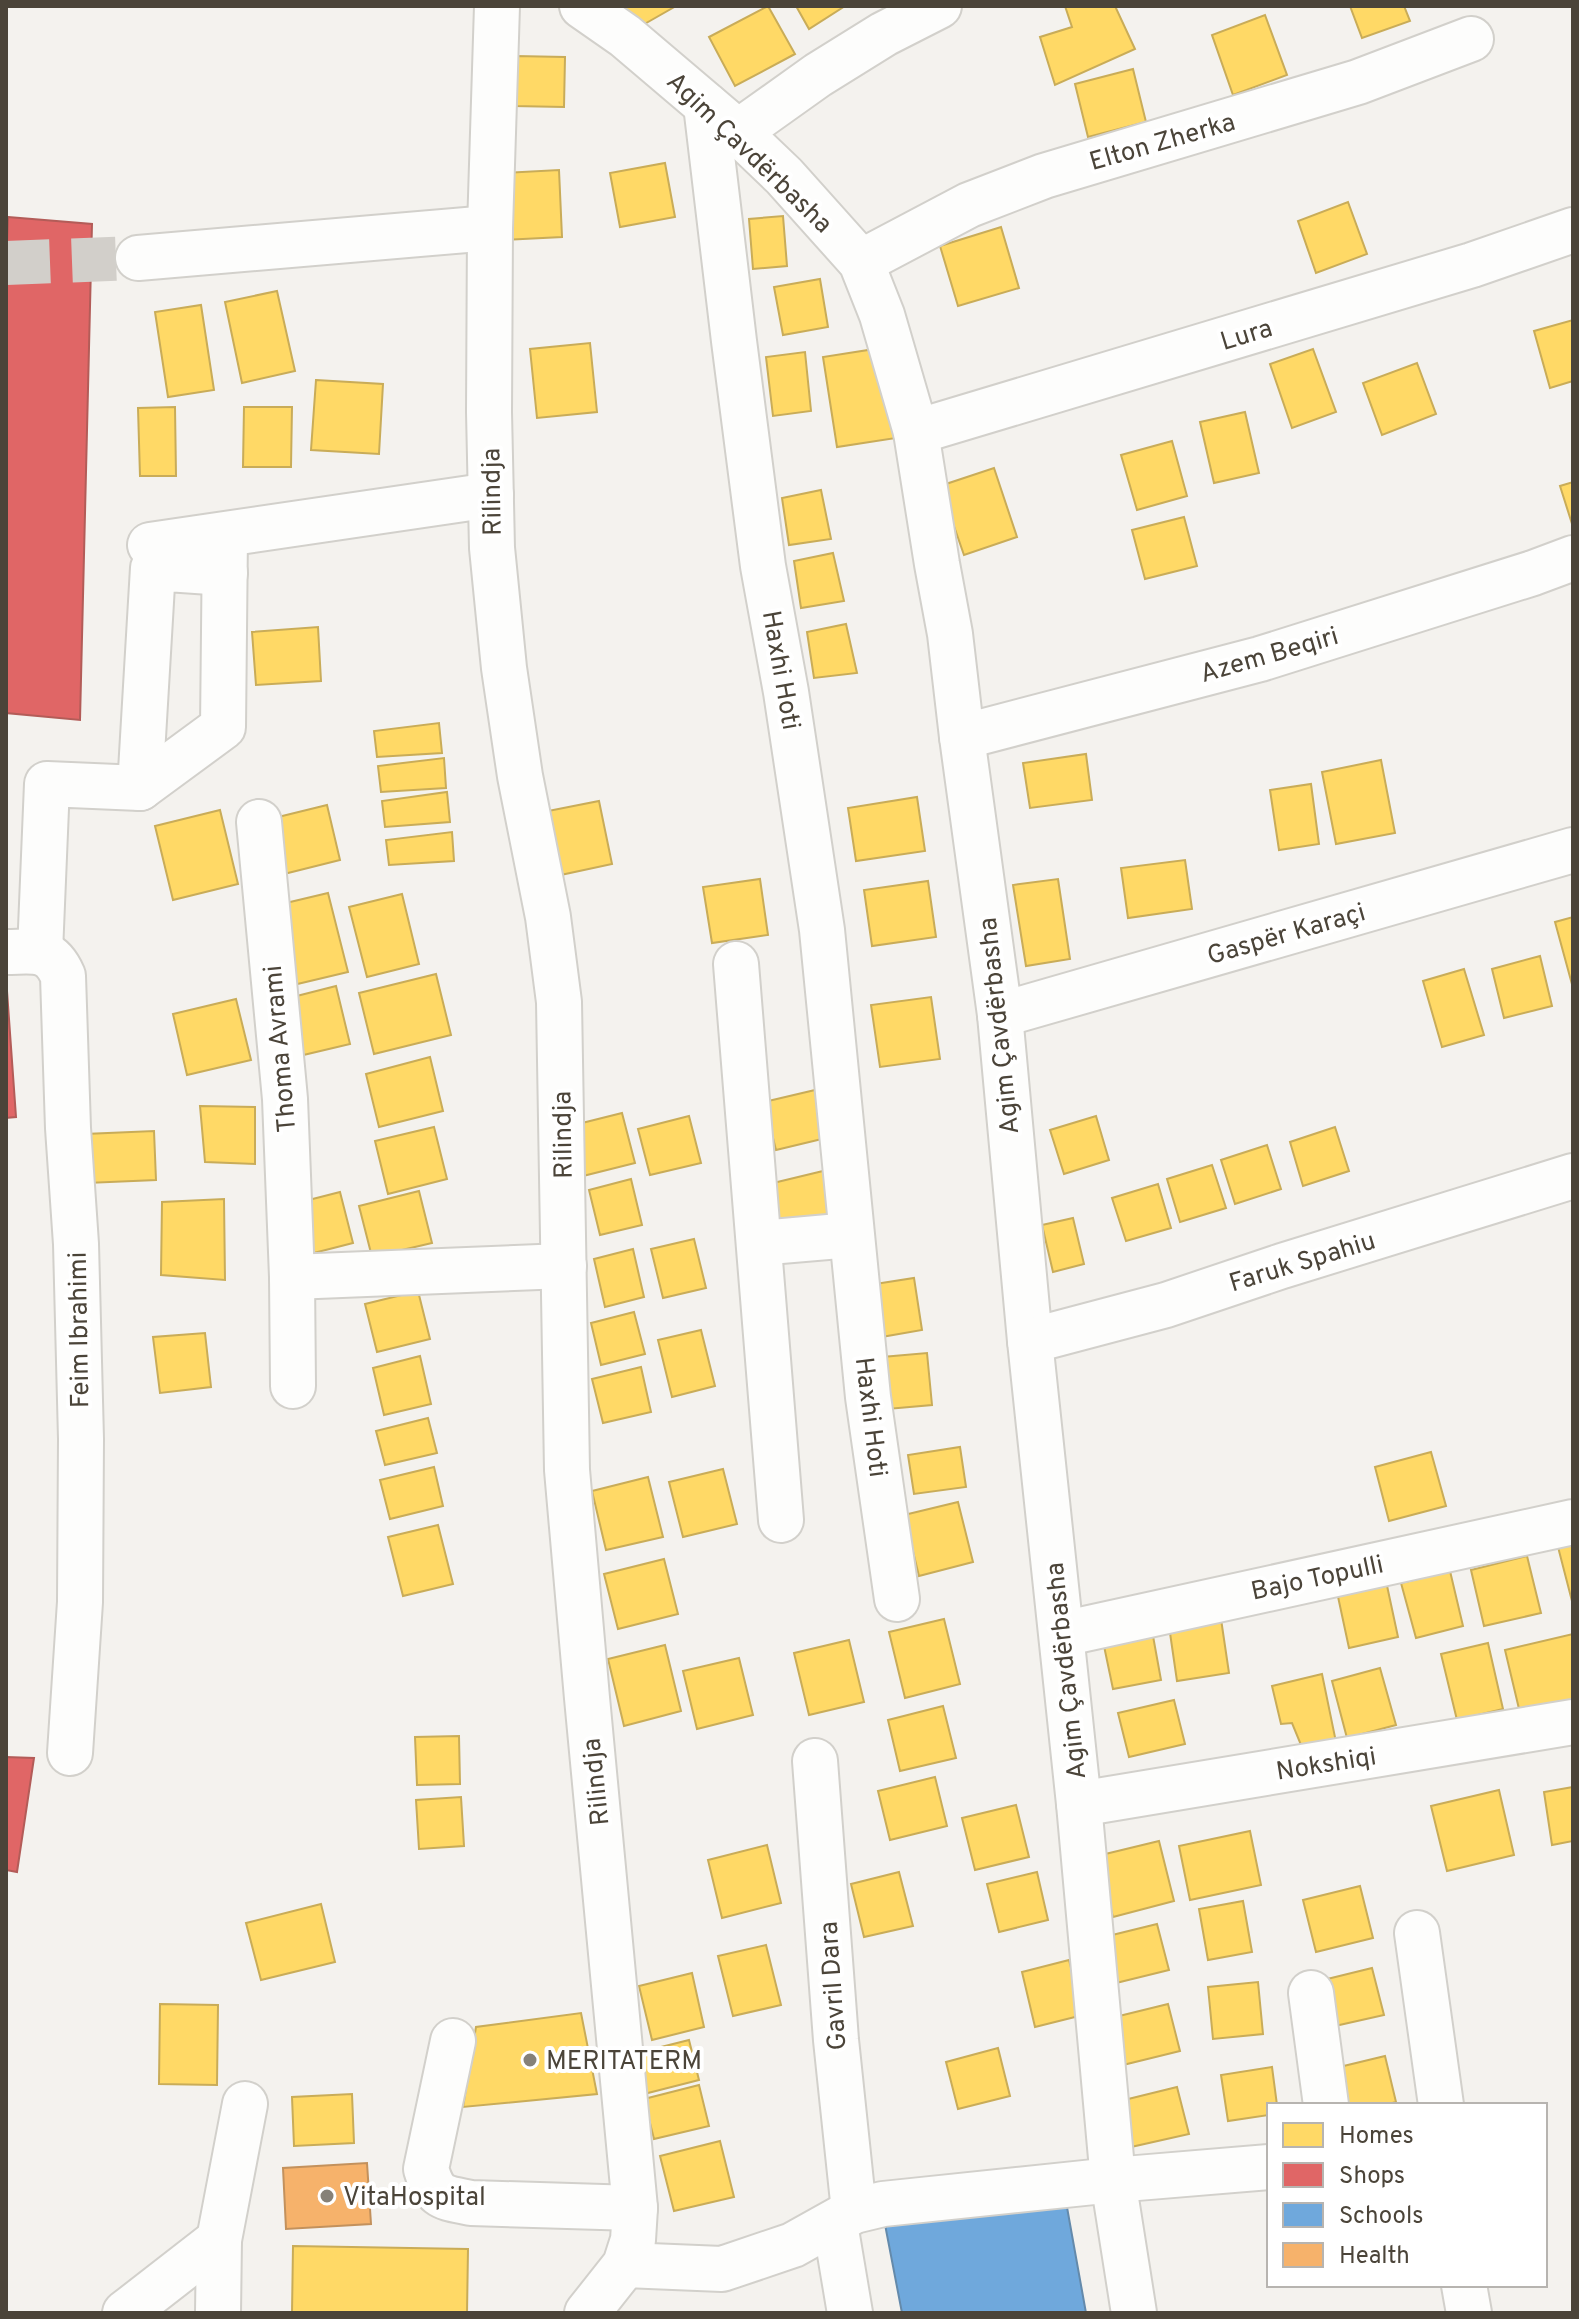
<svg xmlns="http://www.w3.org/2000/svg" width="1579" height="2319" font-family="Overpass,sans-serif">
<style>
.homes{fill:#ffd966;stroke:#c9ac58;stroke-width:2}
.shops{fill:#e06666;stroke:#b35c58;stroke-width:2}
.schools{fill:#6fa8dc;stroke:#648aab;stroke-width:2}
.health{fill:#f6b26b;stroke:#c3915c;stroke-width:2}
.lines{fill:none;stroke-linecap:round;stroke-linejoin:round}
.minor-tunnel{stroke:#d2cfca;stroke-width:44;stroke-dasharray:44 22;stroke-linecap:butt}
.minor-casing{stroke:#d2d0cb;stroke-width:48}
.minor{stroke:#fdfdfc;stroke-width:44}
.poi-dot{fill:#868178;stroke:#fff;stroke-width:3}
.labels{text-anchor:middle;stroke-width:8;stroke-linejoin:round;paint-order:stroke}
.street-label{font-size:26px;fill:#4b4439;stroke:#fff}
.poi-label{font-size:26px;fill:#4b4439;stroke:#fff;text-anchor:start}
</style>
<rect width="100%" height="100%" fill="#f4f2ee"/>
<g class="homes">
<path d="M620,6H676L634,30Z"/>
<path d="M768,6L795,54L735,86L709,37Z"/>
<path d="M796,6H845L809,29Z"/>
<path d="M1065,6H1115L1135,49L1055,85L1040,37L1072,27Z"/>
<path d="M1350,6H1404L1410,21L1362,38Z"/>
<path d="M1265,15L1287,75L1233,95L1212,35Z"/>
<path d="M515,56L565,57L564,107L513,106Z"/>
<path d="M1133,69L1146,122L1088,137L1075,84Z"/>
<path d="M665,163L675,217L620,227L610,173Z"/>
<path d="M559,170L562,237L504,240L501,173Z"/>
<path d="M1348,202L1367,254L1316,273L1298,221Z"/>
<path d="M783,216L787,266L753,269L749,219Z"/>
<path d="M1001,227L1019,288L958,306L940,246Z"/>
<path d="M820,279L828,327L783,335L774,287Z"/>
<path d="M277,291L295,371L242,383L225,302Z"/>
<path d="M201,305L214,390L168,397L155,312Z"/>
<path d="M1573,320V381L1550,388L1534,331Z"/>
<path d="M590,343L597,412L537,418L530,349Z"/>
<path d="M881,348L896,438L837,447L823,357Z"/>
<path d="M1313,349L1336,412L1292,428L1270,364Z"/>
<path d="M805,352L811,411L773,416L766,357Z"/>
<path d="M1417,363L1436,414L1382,435L1363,383Z"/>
<path d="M316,380L383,384L379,454L311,450Z"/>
<path d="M175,407L176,476H140L138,408Z"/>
<path d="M244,407H292L291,467H243Z"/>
<path d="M1245,412L1259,473L1214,483L1200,422Z"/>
<path d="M1172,441L1187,496L1137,510L1121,455Z"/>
<path d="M994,468L1017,537L964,555L940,486Z"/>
<path d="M1573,482V527L1560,486Z"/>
<path d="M821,490L831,539L789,545L782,498Z"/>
<path d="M1184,517L1197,566L1145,579L1132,530Z"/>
<path d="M833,553L844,601L801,608L794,561Z"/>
<path d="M846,624L857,673L814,678L807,632Z"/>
<path d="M318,627L321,681L256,685L252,632Z"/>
<path d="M439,723L442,753L377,757L374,731Z"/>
<path d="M1086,754L1092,800L1030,808L1023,763Z"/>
<path d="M444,758L446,788L381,792L378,766Z"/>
<path d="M1381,760L1395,833L1336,844L1322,772Z"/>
<path d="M1311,784L1319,844L1279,850L1270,790Z"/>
<path d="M447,792L450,822L385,827L382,801Z"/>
<path d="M917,797L925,851L856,861L848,808Z"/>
<path d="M599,801L612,864L556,876L543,812Z"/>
<path d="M327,805L340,860L284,874L270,819Z"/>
<path d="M220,810L238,884L173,900L155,826Z"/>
<path d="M452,832L454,861L389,865L386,840Z"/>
<path d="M1185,860L1192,909L1128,918L1121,868Z"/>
<path d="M760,879L768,935L712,943L703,887Z"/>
<path d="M1058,879L1070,959L1026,966L1013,885Z"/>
<path d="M928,881L936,937L872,946L864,890Z"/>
<path d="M328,893L348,972L289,986L269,907Z"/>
<path d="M402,894L419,964L367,977L349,907Z"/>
<path d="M1573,917V988L1555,922Z"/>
<path d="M1540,956L1552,1006L1504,1018L1492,969Z"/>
<path d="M1464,969L1484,1035L1442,1047L1423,981Z"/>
<path d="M436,974L451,1035L374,1054L359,993Z"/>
<path d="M336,986L350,1044L295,1057L281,1000Z"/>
<path d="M931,997L940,1059L880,1067L871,1005Z"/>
<path d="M236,999L251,1060L187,1075L173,1014Z"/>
<path d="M430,1057L443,1111L379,1127L366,1074Z"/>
<path d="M815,1090L826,1138L776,1150L764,1102Z"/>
<path d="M200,1106L255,1107V1164L205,1162Z"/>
<path d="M622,1113L635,1163L579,1177L566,1127Z"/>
<path d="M689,1116L701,1163L650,1175L638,1129Z"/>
<path d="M1096,1116L1109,1160L1064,1174L1050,1130Z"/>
<path d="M434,1127L447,1179L388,1194L375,1141Z"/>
<path d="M1335,1127L1349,1171L1303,1186L1290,1142Z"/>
<path d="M154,1131L156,1180L87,1183L85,1134Z"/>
<path d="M1267,1145L1281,1189L1235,1204L1221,1160Z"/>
<path d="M1212,1165L1226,1208L1180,1222L1167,1179Z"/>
<path d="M823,1171L835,1220L782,1233L769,1184Z"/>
<path d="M631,1179L642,1225L600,1235L589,1190Z"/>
<path d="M1158,1184L1171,1228L1126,1241L1112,1198Z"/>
<path d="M419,1191L432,1243L372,1257L359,1206Z"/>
<path d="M340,1192L353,1243L306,1255L293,1204Z"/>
<path d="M224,1199L225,1280L161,1275L162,1202Z"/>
<path d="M1073,1218L1084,1264L1053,1272L1042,1225Z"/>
<path d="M694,1239L706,1288L663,1298L651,1249Z"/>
<path d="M633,1249L644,1297L605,1307L594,1259Z"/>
<path d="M914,1278L922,1330L870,1339L862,1286Z"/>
<path d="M418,1291L430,1339L377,1352L365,1304Z"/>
<path d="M634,1312L645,1354L601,1365L591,1323Z"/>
<path d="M701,1330L715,1386L672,1397L658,1340Z"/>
<path d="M205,1333L211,1387L160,1393L153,1337Z"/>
<path d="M927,1353L932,1405L876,1410L871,1358Z"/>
<path d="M420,1356L431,1404L384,1415L373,1368Z"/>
<path d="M641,1367L651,1412L603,1423L592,1379Z"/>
<path d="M428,1418L437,1453L385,1465L376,1431Z"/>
<path d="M960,1447L966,1487L914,1494L908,1455Z"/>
<path d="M1431,1452L1446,1506L1389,1521L1375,1467Z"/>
<path d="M434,1467L443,1506L390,1519L380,1480Z"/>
<path d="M723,1469L737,1524L683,1537L669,1482Z"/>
<path d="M648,1477L663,1537L606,1550L592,1491Z"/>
<path d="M958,1502L973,1562L919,1576L904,1515Z"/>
<path d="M438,1525L453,1584L403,1596L388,1537Z"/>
<path d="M1573,1543V1605L1558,1547Z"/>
<path d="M1527,1556L1541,1613L1484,1626L1471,1570Z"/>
<path d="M664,1559L678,1614L618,1629L604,1574Z"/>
<path d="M1450,1571L1463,1626L1416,1638L1401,1583Z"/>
<path d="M1386,1581L1398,1637L1349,1648L1337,1592Z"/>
<path d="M944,1619L960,1684L905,1698L889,1632Z"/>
<path d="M1221,1619L1229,1673L1177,1681L1169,1626Z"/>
<path d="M1573,1634V1700L1520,1713L1505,1650Z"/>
<path d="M1153,1636L1161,1680L1113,1689L1104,1646Z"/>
<path d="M849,1640L864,1702L809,1715L794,1653Z"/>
<path d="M1488,1643L1503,1709L1457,1720L1441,1654Z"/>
<path d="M665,1645L681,1711L624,1726L608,1659Z"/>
<path d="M739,1658L753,1715L697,1729L683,1671Z"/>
<path d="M1380,1668L1396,1725L1347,1738L1332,1681Z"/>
<path d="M1322,1674L1336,1742L1301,1745L1292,1723L1281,1724L1272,1686Z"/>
<path d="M1174,1700L1185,1744L1129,1757L1118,1713Z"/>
<path d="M943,1706L956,1758L900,1771L888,1720Z"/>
<path d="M459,1736L460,1784L417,1785L415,1737Z"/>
<path d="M935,1777L947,1826L890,1840L878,1791Z"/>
<path d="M1573,1787V1841L1552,1845L1544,1792Z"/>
<path d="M1499,1790L1514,1855L1447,1871L1431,1806Z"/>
<path d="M461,1797L464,1846L419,1849L416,1800Z"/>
<path d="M1016,1805L1029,1857L975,1870L962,1818Z"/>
<path d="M1250,1831L1261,1885L1190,1900L1179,1846Z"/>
<path d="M1159,1841L1174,1901L1113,1917L1097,1856Z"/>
<path d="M767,1845L781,1903L722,1918L708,1860Z"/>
<path d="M899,1872L913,1926L864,1937L851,1884Z"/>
<path d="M1037,1872L1048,1920L999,1932L987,1884Z"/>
<path d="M1360,1886L1373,1938L1316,1952L1303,1900Z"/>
<path d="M1243,1901L1252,1952L1208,1960L1199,1909Z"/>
<path d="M321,1904L335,1962L261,1980L246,1923Z"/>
<path d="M1157,1924L1169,1970L1112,1984L1100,1938Z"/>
<path d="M766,1945L781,2005L733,2016L718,1956Z"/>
<path d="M1069,1960L1083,2015L1035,2027L1022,1972Z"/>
<path d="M1372,1968L1384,2015L1326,2028L1315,1982Z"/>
<path d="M692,1973L704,2027L652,2040L639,1986Z"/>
<path d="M1258,1982L1263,2034L1213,2039L1208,1987Z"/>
<path d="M160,2004L218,2005L217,2085L159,2084Z"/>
<path d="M1168,2004L1180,2051L1123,2065L1111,2018Z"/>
<path d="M581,2013L597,2094L463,2107L476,2027Z"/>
<path d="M689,2040L699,2080L644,2094L633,2054Z"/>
<path d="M998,2048L1010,2096L958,2109L946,2062Z"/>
<path d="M1385,2056L1396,2102L1385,2105H1336L1327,2070Z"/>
<path d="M1272,2067L1277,2105H1269V2115L1228,2121L1221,2075Z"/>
<path d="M699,2085L709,2126L654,2139L644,2099Z"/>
<path d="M1177,2087L1189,2134L1131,2147L1120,2101Z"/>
<path d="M352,2094L354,2143L294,2146L292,2097Z"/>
<path d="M720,2141L734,2197L674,2211L660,2156Z"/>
<path d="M293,2246L468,2249L467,2313H292Z"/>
</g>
<g class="shops">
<path d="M8,217L92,224L80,720L6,713V267Z"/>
<path d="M6,977L16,1117L6,1118Z"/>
<path d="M6,1757L34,1758L17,1872L6,1870Z"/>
</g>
<path class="schools" d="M1063,2185L1086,2313H902L883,2214Z"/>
<path class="health" d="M367,2163L371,2224L286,2229L283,2168Z"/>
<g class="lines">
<path class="minor-tunnel" d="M6,263L138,258"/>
<g class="minor-casing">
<g id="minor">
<path d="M497,6L490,228L489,412L492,548L504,668L520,776L548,917L559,1002L567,1470L587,1698L635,2208L633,2240L625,2265L587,2313"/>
<path d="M582,6L625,36L738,132L784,176L861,262L882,315L916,432L937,564L950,634L962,737L1000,1015L1030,1341L1079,1804L1113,2180L1134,2313"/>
<path d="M706,105L734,341L763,566L786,692L822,930L868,1397L897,1599"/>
<path d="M738,132L818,75L884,34L939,6"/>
<path d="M138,258L490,228"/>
<path d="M861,262L969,205L1044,176L1358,82L1471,39"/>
<path d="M916,432L1472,265L1573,230"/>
<path d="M150,545L491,495"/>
<path d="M962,737L1260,659L1533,573L1573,558"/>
<path d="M140,788L153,568L225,573"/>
<path d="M259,822L285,1099L292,1277L293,1386"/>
<path d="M6,952C34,952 50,946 63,976L68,1128L76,1244L81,1439L80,1602L70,1753"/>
<path d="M40,952L47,784L140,788L223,727L225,535"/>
<path d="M736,964L781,1520"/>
<path d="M1000,1015L1573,850"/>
<path d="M759,1243L851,1235"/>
<path d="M292,1277L564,1266"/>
<path d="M1030,1341L1166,1305L1282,1266L1573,1176"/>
<path d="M1062,1634L1573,1522"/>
<path d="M815,1761L836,2040L854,2211"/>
<path d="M1079,1804L1573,1722"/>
<path d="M1417,1933L1441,2105"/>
<path d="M1311,1993L1326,2105"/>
<path d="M453,2041L426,2169C435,2199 443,2197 471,2203L635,2208"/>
<path d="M835,2224L850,2313"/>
<path d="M625,2265L722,2269L793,2245L854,2211L883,2204L1113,2180L1269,2167"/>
<path d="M1464,2285L1469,2313"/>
<path d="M125,2313L219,2240"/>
<path d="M218,2313L219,2240L245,2104"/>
</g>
</g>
<use href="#minor" class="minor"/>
</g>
<g class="poi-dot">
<circle cx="530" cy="2060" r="8"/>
<circle cx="327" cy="2196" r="8"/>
</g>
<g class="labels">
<g class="street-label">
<text transform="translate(1162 141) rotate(-16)" y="9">Elton Zherka</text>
<text transform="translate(750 152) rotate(44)" y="9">Agim Çavdërbasha</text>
<text transform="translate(1246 334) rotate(-17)" y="9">Lura</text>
<text transform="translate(491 492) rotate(-91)" y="9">Rilindja</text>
<text transform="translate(1269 654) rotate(-16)" y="9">Azem Beqiri</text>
<text transform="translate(782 670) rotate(80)" y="9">Haxhi Hoti</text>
<text transform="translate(1286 933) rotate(-16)" y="9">Gaspër Karaçi</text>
<text transform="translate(998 1026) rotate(-96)" y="9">Agim Çavdërbasha</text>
<text transform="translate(279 1049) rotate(-95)" y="9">Thoma Avrami</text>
<text transform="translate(562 1135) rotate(-91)" y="9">Rilindja</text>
<text transform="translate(1302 1261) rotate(-17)" y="9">Faruk Spahiu</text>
<text transform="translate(78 1330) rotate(-91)" y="9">Feim Ibrahimi</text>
<text transform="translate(872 1417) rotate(83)" y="9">Haxhi Hoti</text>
<text transform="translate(1317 1577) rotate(-12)" y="9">Bajo Topulli</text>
<text transform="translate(1065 1671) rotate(-96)" y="9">Agim Çavdërbasha</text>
<text transform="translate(1326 1763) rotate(-9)" y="9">Nokshiqi</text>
<text transform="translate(595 1782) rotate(-96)" y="9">Rilindja</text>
<text transform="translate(832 1986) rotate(-94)" y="9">Gavril Dara</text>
</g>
<g class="poi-label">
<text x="546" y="2069">MERITATERM</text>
<text x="343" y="2205">VitaHospital</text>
</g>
</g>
<rect width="1579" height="2319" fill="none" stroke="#4b4439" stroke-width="16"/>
<rect x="1267" y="2103" width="280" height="184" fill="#ffffff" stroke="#b7b4b0" stroke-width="2"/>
<rect x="1283" y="2123" width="40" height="24" fill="#ffd966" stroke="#b7b4b0" stroke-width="2"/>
<text x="1339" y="2143" font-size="24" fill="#4b4439">Homes</text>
<rect x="1283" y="2163" width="40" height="24" fill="#e06666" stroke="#b7b4b0" stroke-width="2"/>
<text x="1339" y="2183" font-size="24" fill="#4b4439">Shops</text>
<rect x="1283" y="2203" width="40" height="24" fill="#6fa8dc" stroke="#b7b4b0" stroke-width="2"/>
<text x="1339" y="2223" font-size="24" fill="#4b4439">Schools</text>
<rect x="1283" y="2243" width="40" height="24" fill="#f6b26b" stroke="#b7b4b0" stroke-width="2"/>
<text x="1339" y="2263" font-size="24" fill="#4b4439">Health</text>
</svg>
